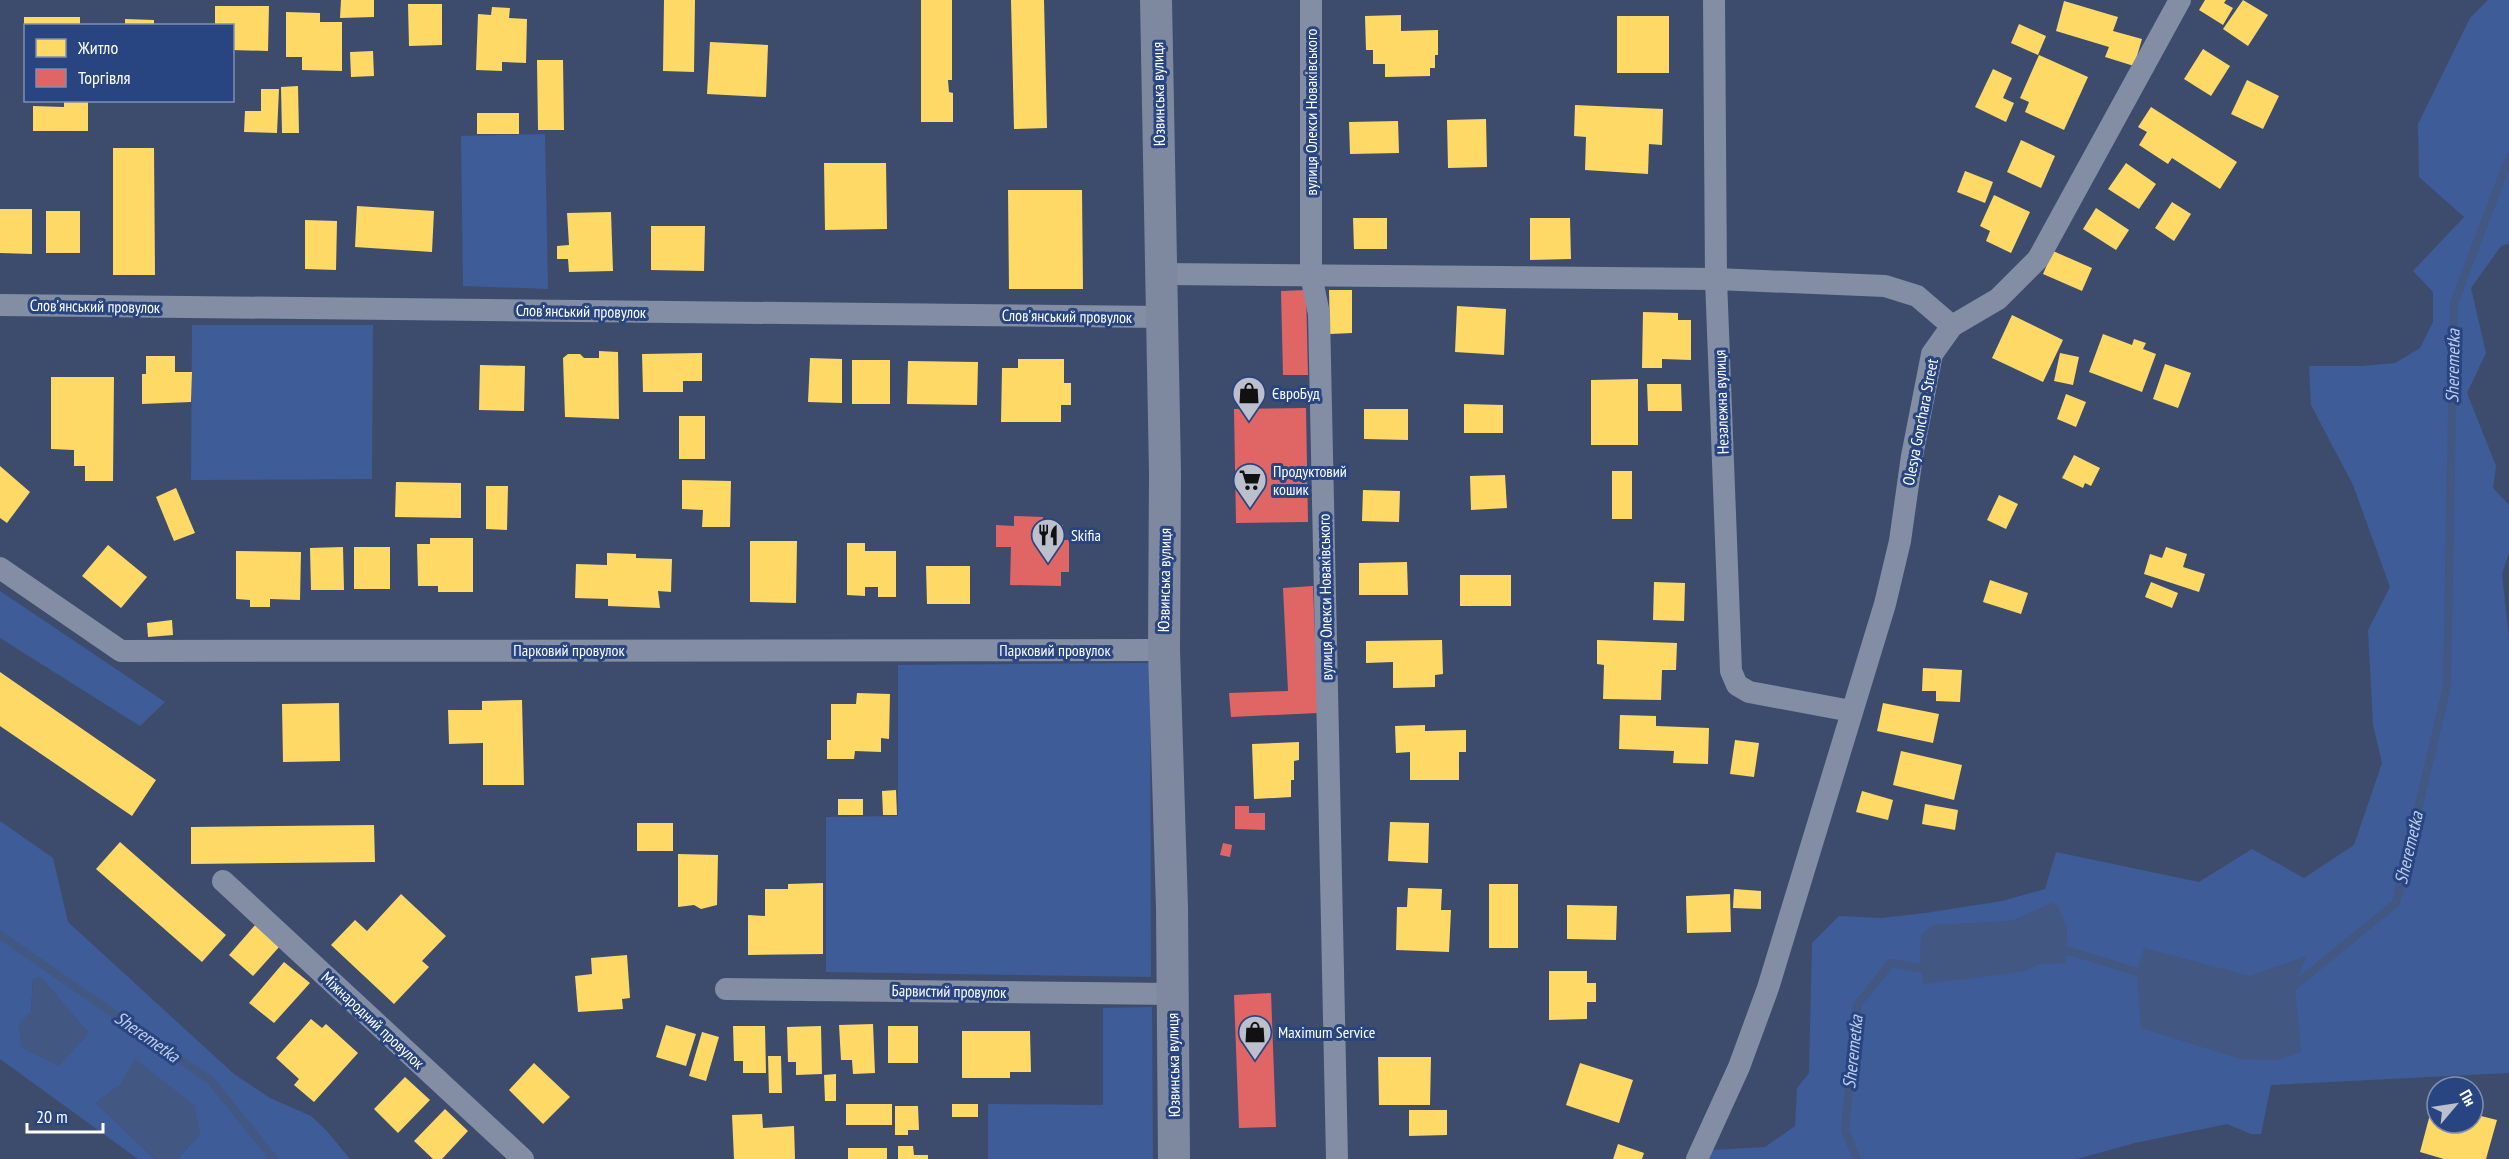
<svg xmlns="http://www.w3.org/2000/svg" width="2509" height="1159" font-family="'PT Sans Narrow',sans-serif">
<style>
.green{fill:#3e5c97;fill-rule:evenodd}
.water{fill:#425781}
.homes{fill:#ffd966}
.shops{fill:#e06666}
.lines{fill:none;stroke-linecap:round;stroke-linejoin:round}
.stream{stroke:#425781;stroke-width:8}
.street{stroke:#838da3;stroke-width:22}
.secondary{stroke:#7e889f;stroke-width:32}
.labels{text-anchor:middle;stroke-width:6;stroke-linejoin:round;paint-order:stroke}
.street-label{font-size:16px;fill:#fff;stroke:#294581}
.poi-label{font-size:16px;fill:#fff;stroke:#294581;text-anchor:start}
.water-label{font-size:18px;font-style:italic;fill:#bdceed;stroke:#294581}
</style>
<rect width="100%" height="100%" fill="#3d4c6d"/>
<g class="green">
<path d="M2488,0H2509V244L2501,246L2471,288L2486,353L2467,393L2496,466L2493,488L2509,505V552L2502,574L2509,639V1073L2271,1085L2261,1134H2251L2227,1124L2135,1143L2077,1159H1705L1711,1150L1765,1147L1795,1126L1797,1088L1809,1073L1812,943L1839,916L1882,918L1925,913L2002,901L2045,889L2056,852L2199,882L2252,849L2304,878L2354,845L2382,763L2373,725L2368,630L2390,587L2353,485L2311,405L2309,366H2362L2395,363L2420,348L2433,322V292L2413,271L2464,217L2419,177L2418,124L2470,18Z"/>
<path d="M545,134L548,289L463,286L461,136Z"/>
<path d="M192,325H373L372,479L191,480Z"/>
<path d="M0,591L165,702L140,726L0,638Z"/>
<path d="M1150,663L1151,977L826,972V817L898,816V665Z"/>
<path d="M0,821L53,858L68,922L234,1074L270,1098L311,1116L326,1130L350,1159H177L200,1134L120,1085L96,1103L155,1159H138L0,1059ZM33,979L59,1066L31,1012Z"/>
<path d="M1152,1007L1153,1159H988V1104L1103,1105V1008Z"/>
</g>
<g class="water">
<path d="M2052,903L2058,906L2067,929L2066,963L2039,964L2023,972L1924,984L1920,968L1921,935L1932,925L2011,921Z"/>
<path d="M2144,948L2250,976L2306,956L2295,986L2301,1052L2278,1060L2241,1059L2141,1028L2137,973Z"/>
<path d="M41,977L89,1033L59,1066L22,1048L18,1025L31,1012L33,979Z"/>
<path d="M135,1059L194,1105L200,1134L177,1159H155L96,1103L120,1085Z"/>
</g>
<g class="homes">
<path d="M341,0H374V17L340,18Z"/>
<path d="M664,0H695L694,72L663,71Z"/>
<path d="M921,0H952V80H948L949,92L953,93V122H921Z"/>
<path d="M1011,0H1044L1047,128L1014,129Z"/>
<path d="M2205,0H2226L2224,3L2233,8L2223,25L2199,10Z"/>
<path d="M2243,0L2268,15L2248,46L2223,29Z"/>
<path d="M2064,1L2118,17L2113,31L2142,39L2134,66L2105,57L2109,47L2056,31Z"/>
<path d="M408,4H442V45L409,46Z"/>
<path d="M215,6H269L268,51L232,50V26H215Z"/>
<path d="M492,7L510,8L509,18L527,19L526,63L502,62V71L476,70L478,14L491,15Z"/>
<path d="M286,12L320,13V22H342V71L302,70V57H286Z"/>
<path d="M1401,15V31L1438,30V55H1435V68H1430V76L1385,77V64H1373V50H1366L1365,16Z"/>
<rect x="1617" y="16" width="52" height="57"/>
<rect x="24" y="17" width="56" height="9"/>
<path d="M125,19L154,20V26H125Z"/>
<path d="M2019,24L2046,36L2038,55L2011,43Z"/>
<path d="M710,42L768,45L766,97L707,94Z"/>
<path d="M2203,49L2230,66L2211,96L2184,79Z"/>
<path d="M373,51L374,76L351,77L350,52Z"/>
<path d="M2039,55L2088,77L2064,130L2025,112L2029,102L2020,98Z"/>
<path d="M537,60H563L564,130H538Z"/>
<path d="M1993,69L2012,78L2003,98L2014,103L2006,122L1975,107Z"/>
<path d="M2247,80L2279,96L2263,129L2231,114Z"/>
<path d="M298,86L299,133H282L281,87Z"/>
<path d="M261,89H279L277,133L244,132L245,111H261Z"/>
<path d="M64,100H88V131H33V106L64,107Z"/>
<path d="M1575,105L1663,109L1662,145L1649,144L1648,174L1585,170L1586,137L1574,136Z"/>
<path d="M2151,107L2237,162L2220,189L2172,158L2168,164L2139,145L2147,132L2138,127Z"/>
<rect x="477" y="113" width="42" height="21"/>
<path d="M1486,119L1487,167L1448,168L1447,120Z"/>
<path d="M1398,121L1399,153L1350,154L1349,122Z"/>
<path d="M2021,140L2055,156L2041,188L2007,172Z"/>
<path d="M113,148H154L155,275H113Z"/>
<path d="M824,163H886L887,229L825,230Z"/>
<path d="M2126,163L2156,184L2139,209L2108,189Z"/>
<path d="M1965,171L1993,182L1985,203L1957,192Z"/>
<path d="M1008,190H1082L1083,289H1009Z"/>
<path d="M1994,195L2030,212L2011,253L1986,241L1990,231L1980,226Z"/>
<path d="M2172,202L2191,214L2174,241L2155,228Z"/>
<path d="M357,206L434,211L432,252L355,247Z"/>
<path d="M2096,208L2129,230L2116,250L2083,229Z"/>
<path d="M0,209H32V254L0,253Z"/>
<rect x="46" y="211" width="34" height="42"/>
<path d="M611,212L613,271L569,272L568,259H557V246L569,245L567,213Z"/>
<path d="M1353,218H1387V249H1354Z"/>
<path d="M1530,218H1570L1571,259L1530,260Z"/>
<path d="M305,220L337,221L336,270L305,269Z"/>
<path d="M651,226H705L704,271L651,270Z"/>
<path d="M2053,251L2092,268L2082,291L2043,274Z"/>
<path d="M1329,290H1352V333L1330,334Z"/>
<path d="M1457,306L1506,309L1504,355L1455,352Z"/>
<path d="M1643,312L1678,313V320H1691V360L1662,359V368H1642Z"/>
<path d="M2012,315L2063,340L2043,382L1992,358Z"/>
<path d="M2103,334L2132,345L2134,339L2146,343L2143,349L2156,354L2142,392L2089,372Z"/>
<path d="M599,351L618,352L619,419L565,417L563,358L568,354H580L584,358H599Z"/>
<path d="M702,353V381H683V392H643L642,354Z"/>
<path d="M2060,353L2079,357L2073,385L2054,381Z"/>
<path d="M146,356H175V372H192L191,402L142,404V374H146Z"/>
<path d="M810,358L842,359V403L808,402Z"/>
<path d="M1018,359H1064V383H1071V405H1061V422H1001L1002,368H1018Z"/>
<rect x="852" y="360" width="38" height="44"/>
<path d="M908,361L978,362L977,405L907,404Z"/>
<path d="M2165,364L2191,373L2178,408L2153,399Z"/>
<path d="M480,365L525,366L524,411L479,410Z"/>
<path d="M51,377H114L113,481H85V466H74V450L51,449Z"/>
<path d="M1638,379V445H1591V380Z"/>
<path d="M1647,384H1681L1682,411H1648Z"/>
<path d="M2066,394L2086,402L2076,427L2057,419Z"/>
<path d="M1464,404L1503,405V433H1464Z"/>
<path d="M1364,409H1408V440L1364,439Z"/>
<rect x="679" y="416" width="26" height="43"/>
<path d="M2074,455L2100,468L2091,486L2085,483L2083,488L2062,478Z"/>
<path d="M0,466L30,492L7,523L0,518Z"/>
<rect x="1612" y="471" width="20" height="48"/>
<path d="M1505,475L1507,508L1471,510L1470,476Z"/>
<path d="M682,480L731,481L730,527H702L703,510L682,509Z"/>
<path d="M396,482L461,483V518L395,517Z"/>
<path d="M486,486H508L507,530L486,529Z"/>
<path d="M176,488L195,533L174,541L156,497Z"/>
<path d="M1363,490L1400,491L1399,522L1362,521Z"/>
<path d="M1999,495L2018,504L2006,529L1987,520Z"/>
<path d="M430,538H473V592H438V586H418L417,544H430Z"/>
<path d="M750,541H797L796,603L750,602Z"/>
<path d="M847,543H865V551H896V597H878V587H865V596L847,595Z"/>
<path d="M108,545L147,577L121,608L82,576Z"/>
<path d="M343,547L344,590H311L310,548Z"/>
<rect x="354" y="547" width="36" height="42"/>
<path d="M2166,547L2187,554L2183,567L2205,574L2199,592L2144,574L2150,554L2162,558Z"/>
<path d="M236,551L301,552L300,600L270,599V607H250V600L236,599Z"/>
<path d="M607,553L636,554V558L672,559L671,592L658,591L660,608L608,606V599L575,598L576,564L607,565Z"/>
<path d="M1407,562L1408,595H1359V563Z"/>
<path d="M926,566H970V604H927Z"/>
<rect x="1460" y="575" width="51" height="31"/>
<path d="M1990,580L2028,593L2021,614L1983,602Z"/>
<path d="M1654,582L1685,583L1684,621L1653,620Z"/>
<path d="M2151,582L2178,593L2172,608L2145,597Z"/>
<path d="M172,620L173,635L148,637L147,623Z"/>
<path d="M1442,640L1443,674L1435,675V687L1393,688V662L1366,663V641Z"/>
<path d="M1597,640L1677,643L1676,670H1662L1661,700L1603,699L1604,665L1597,664Z"/>
<path d="M1923,668L1962,670L1960,702L1936,701V691H1922Z"/>
<path d="M0,672L156,780L132,816L0,726Z"/>
<path d="M857,693L890,694L889,739L881,738V752L855,751L854,759H827V740H831V704H856Z"/>
<path d="M522,700L524,785H483V743L449,744L448,710H482V701Z"/>
<path d="M339,703L340,761L283,762L282,704Z"/>
<path d="M1883,703L1939,714L1933,743L1877,731Z"/>
<path d="M1620,715L1656,716V726L1709,728L1708,764L1673,763L1674,751L1619,749Z"/>
<path d="M1425,725V731L1466,730V752H1459V780H1410V752L1396,753L1395,726Z"/>
<path d="M1735,740L1759,743L1754,777L1730,774Z"/>
<path d="M1299,742V760L1294,761V780H1291V797L1254,799L1252,744Z"/>
<path d="M1901,751L1962,765L1954,800L1893,785Z"/>
<path d="M896,790L897,815H883L882,791Z"/>
<path d="M1862,791L1893,800L1888,820L1856,812Z"/>
<rect x="838" y="799" width="25" height="16"/>
<path d="M1925,804L1958,810L1955,830L1922,824Z"/>
<path d="M1390,822L1429,823L1428,863L1388,861Z"/>
<rect x="637" y="823" width="36" height="28"/>
<path d="M374,825L375,862L191,864V827Z"/>
<path d="M120,842L226,935L202,962L96,869Z"/>
<path d="M678,854L718,855L717,905L701,909L694,905L678,907Z"/>
<path d="M823,883V954L748,955V915L765,916V889H788V884Z"/>
<rect x="1489" y="884" width="29" height="64"/>
<path d="M1408,888L1442,889L1441,910H1451L1449,952L1396,950L1397,907H1407Z"/>
<path d="M1734,889L1761,891V909L1733,908Z"/>
<path d="M401,894L446,936L422,961L429,967L394,1004L331,945L355,920L367,931Z"/>
<path d="M1730,894L1731,932L1687,933L1686,896Z"/>
<path d="M1567,905L1617,906L1616,940L1567,939Z"/>
<path d="M256,924L280,946L253,976L229,955Z"/>
<path d="M627,955L630,998L622,999L623,1009L578,1012L575,976L592,974L591,958Z"/>
<path d="M284,962L310,983L274,1023L249,1003Z"/>
<path d="M1549,971H1587V983H1596V1002H1587V1019L1549,1020Z"/>
<path d="M311,1019L322,1028L326,1024L358,1053L314,1102L294,1085L299,1079L276,1058Z"/>
<path d="M873,1024L875,1073L853,1074L852,1060H841L839,1025Z"/>
<path d="M666,1025L696,1034L686,1066L656,1057Z"/>
<path d="M733,1026H765L766,1073H743V1061H734Z"/>
<path d="M821,1026L822,1074L796,1075V1062H788L787,1027Z"/>
<rect x="888" y="1026" width="30" height="37"/>
<path d="M962,1031H1030L1031,1072H1010V1078H962Z"/>
<path d="M702,1032L719,1037L706,1081L689,1076Z"/>
<path d="M768,1056H781L782,1093H769Z"/>
<path d="M1378,1057H1431L1430,1105H1379Z"/>
<path d="M534,1063L570,1097L543,1124L509,1090Z"/>
<path d="M1580,1063L1633,1080L1619,1123L1566,1105Z"/>
<path d="M836,1074V1101H825L824,1075Z"/>
<path d="M405,1077L430,1100L398,1133L374,1109Z"/>
<path d="M2433,1103L2437,1104V1123H2473V1114L2497,1120L2486,1159H2444L2420,1152Z"/>
<rect x="846" y="1104" width="46" height="21"/>
<rect x="952" y="1104" width="26" height="13"/>
<path d="M895,1106H918L919,1130H908V1135H895Z"/>
<path d="M445,1109L468,1131L442,1159H433L414,1141Z"/>
<path d="M1409,1110H1447V1135L1409,1136Z"/>
<path d="M762,1114L763,1128L794,1126L795,1159H734L732,1115Z"/>
<path d="M1618,1144L1644,1153L1642,1159H1613Z"/>
<path d="M898,1146H913L914,1155H928V1159H898Z"/>
<rect x="848" y="1148" width="39" height="11"/>
</g>
<g class="shops">
<path d="M1306,290L1308,375H1283L1281,291Z"/>
<path d="M1306,408L1308,522L1236,523L1234,409Z"/>
<path d="M1014,516L1043,517L1042,525H1063V540H1069V572H1061V586L1010,585L1011,547H996V525L1014,526Z"/>
<path d="M1313,586L1318,713L1231,717L1229,693L1288,691L1283,588Z"/>
<path d="M1235,806H1249V813H1265V830L1235,829Z"/>
<path d="M1223,843L1232,845L1230,857L1220,855Z"/>
<path d="M1271,993L1276,1127L1239,1128L1234,995Z"/>
</g>
<g class="lines">
<g class="stream">
<path d="M0,935L211,1081L274,1159"/>
<path d="M2058,951L2066,950L2147,975"/>
<path d="M2288,991L2396,903L2447,686L2454,303L2509,158"/>
<path d="M1857,1159L1845,1130L1857,1005L1891,963L1920,968L1930,966"/>
</g>
<g class="street">
<path d="M1311,0V275L1319,314L1337,1159"/>
<path d="M1714,0L1716,279L1731,671L1737,685L1749,692L1851,711"/>
<path d="M1162,274L1716,279L1885,286L1917,296L1952,326"/>
<path d="M0,305L1163,317"/>
<path d="M0,568L121,651L1164,650"/>
<path d="M223,881L523,1159"/>
<path d="M726,989L1173,994"/>
<path d="M1697,1159L1739,1067L1768,988L1885,604L1900,541L1912,456L1932,354L1952,326L1998,299L2038,259L2180,0"/>
</g>
<path class="secondary" d="M1156,0L1165,472L1164,650L1172,907L1174,1159"/>
</g>
<defs>
<g id="shop-pin" transform="scale(1.725)"><path d="M0 17L-7.5 6A9.5 9.5 0 1 1 7.5 6Z" fill="#bbc0cc" stroke="#294581"/><path d="M-5-2.5h2.3a2.7 3.5 0 0 1 5.4 0H5L5.5 6h-11ZM-1.5-2.5h3a1.5 2.3 0 0 0-3 0Z" fill="#111"/></g>
<g id="supermarket-pin" transform="scale(1.725)"><path d="M0 17L-7.5 6A9.5 9.5 0 1 1 7.5 6Z" fill="#bbc0cc" stroke="#294581"/><path d="M-6-5.5h2.5l.6 2H6L4.5 2H-2.5L-4.4-4H-6ZM-1.5 3.2a1.3 1.3 0 1 0 .1 0ZM3 3.2a1.3 1.3 0 1 0 .1 0Z" fill="#111"/></g>
<g id="restaurant-pin" transform="scale(1.725)"><path d="M0 17L-7.5 6A9.5 9.5 0 1 1 7.5 6Z" fill="#bbc0cc" stroke="#294581"/><path d="M-5-6h1v4h1v-4h1v4h1v-4h1v5L-1.5 .5V6h-2V.5L-5-1ZM5-6V6H3V1.5H1.5Q1.5-4 5-6Z" fill="#111"/></g>
</defs>
<g fill-rule="evenodd">
<use href="#shop-pin" x="1249" y="393"/>
<use href="#supermarket-pin" x="1250" y="480"/>
<use href="#restaurant-pin" x="1048" y="535"/>
<use href="#shop-pin" x="1255" y="1032"/>
</g>
<g class="labels">
<g class="street-label">
<text transform="translate(1158 94) rotate(-91)" y="6">Юзвинська вулиця</text>
<text transform="translate(1311 112) rotate(-90)" y="6">вулиця Олекси Новаківського</text>
<text transform="translate(95 306) rotate(1)" y="6">Словʼянський провулок</text>
<text transform="translate(581 311) rotate(1)" y="6">Словʼянський провулок</text>
<text transform="translate(1067 316) rotate(1)" y="6">Словʼянський провулок</text>
<text transform="translate(1721 402) rotate(-92)" y="6">Незалежна вулиця</text>
<text transform="translate(1920 422) rotate(-79)" y="6">Olesya Gonchara Street</text>
<text transform="translate(1164 580) rotate(-89)" y="6">Юзвинська вулиця</text>
<text transform="translate(1325 597) rotate(-91)" y="6">вулиця Олекси Новаківського</text>
<text x="569" y="656">Парковий провулок</text>
<text x="1055" y="656">Парковий провулок</text>
<text transform="translate(949 991) rotate(1)" y="6">Барвистий провулок</text>
<text transform="translate(373 1020) rotate(43)" y="6">Міжнародний провулок</text>
<text transform="translate(1173 1065) rotate(-91)" y="6">Юзвинська вулиця</text>
</g>
<g class="poi-label">
<text x="1272" y="399">ЄвроБуд</text>
<text x="1273" y="477">Продуктовий<tspan x="1273" dy="18">кошик</tspan></text>
<text x="1071" y="541">Skifia</text>
<text x="1278" y="1038">Maximum Service</text>
</g>
<g class="water-label">
<text transform="translate(2453 366) rotate(-89)" y="6">Sheremetka</text>
<text transform="translate(2409 848) rotate(-77)" y="6">Sheremetka</text>
<text transform="translate(147 1037) rotate(35)" y="6">Sheremetka</text>
<text transform="translate(1853 1052) rotate(-84)" y="6">Sheremetka</text>
</g>
</g>
<rect x="24" y="24" width="210" height="78" fill="#294581" stroke="#7f8fb3" stroke-width="1.5"/>
<rect x="36" y="39" width="30" height="18" fill="#ffd966" stroke="#7f8fb3" stroke-width="1.5"/>
<text x="78" y="54" font-size="18" fill="#ffffff">Житло</text>
<rect x="36" y="69" width="30" height="18" fill="#e06666" stroke="#7f8fb3" stroke-width="1.5"/>
<text x="78" y="84" font-size="18" fill="#ffffff">Торгівля</text>
<g transform="translate(2455 1105) rotate(61)"><circle r="28" fill="#294581" stroke="#7f8fb3" stroke-width="1.5"/>
<path d="M0-4.5L10 22L0 15L-10 22Z" fill="#bbc0cc"/>
<text y="-9" font-size="16" font-weight="bold" text-anchor="middle" fill="#ffffff">Пн</text>
</g>
<path d="M27 1123v9h76v-9" fill="none" stroke="#ffffff" stroke-width="3"/>
<text x="36" y="1123" font-size="18" fill="#ffffff" stroke="#294581" stroke-width="4.5" paint-order="stroke">20 m</text>
</svg>
